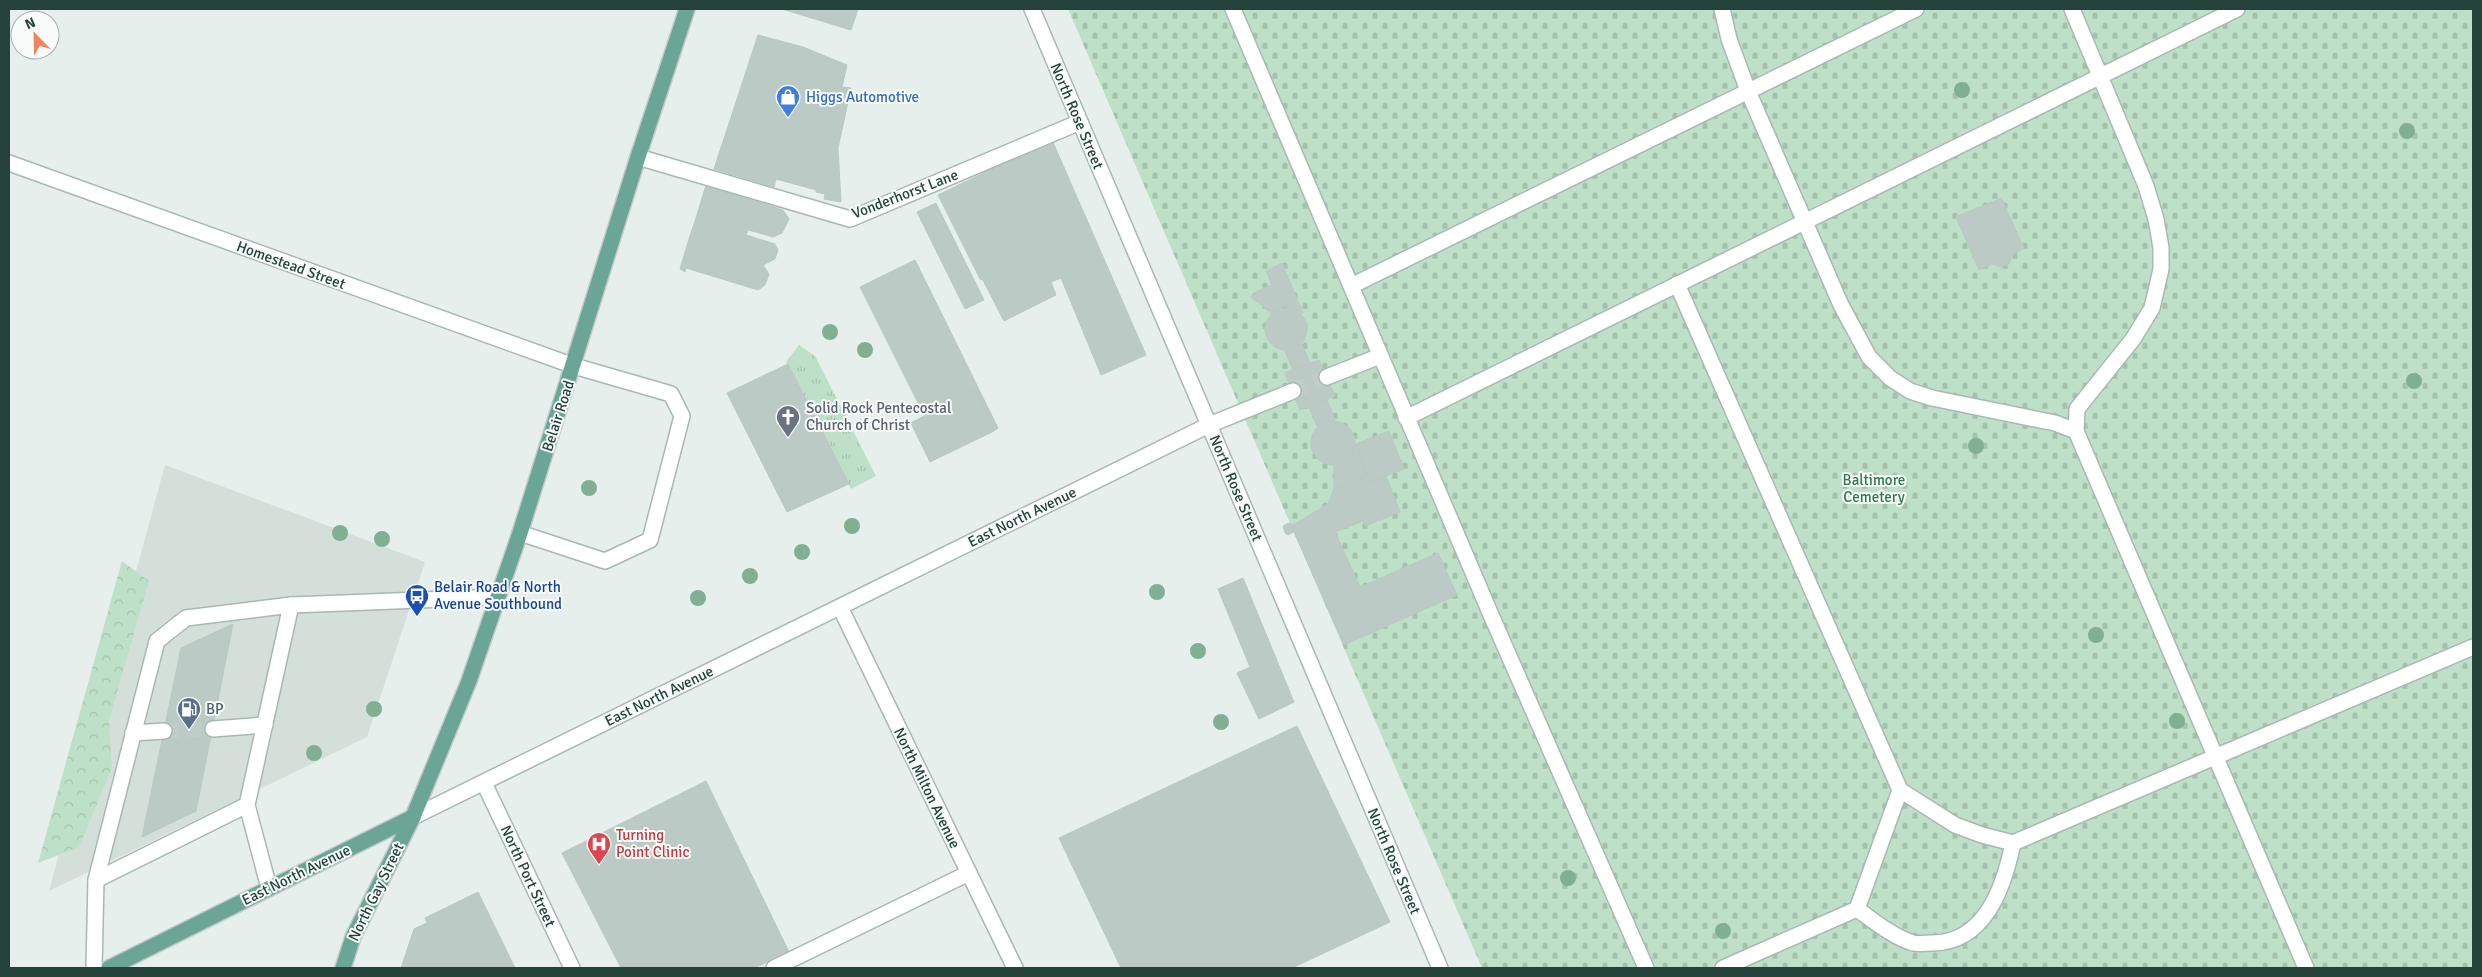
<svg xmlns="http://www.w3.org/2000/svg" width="2482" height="977" font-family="Signika,sans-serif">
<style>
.built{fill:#d4dfda}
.grass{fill:url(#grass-tufts)}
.forest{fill:url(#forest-crowns)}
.cemetery{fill:url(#cemetery-stones)}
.building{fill:#bbcac4;stroke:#b8c9c2}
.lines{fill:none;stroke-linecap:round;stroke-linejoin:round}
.minor-tunnel{stroke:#bfccc8;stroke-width:15;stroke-dasharray:15 8;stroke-linecap:butt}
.minor-casing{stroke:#a8b8b2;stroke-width:18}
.major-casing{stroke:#c2cac8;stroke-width:18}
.minor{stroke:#fff;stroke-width:15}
.major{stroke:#6aa596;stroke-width:15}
.tree{fill:#80af93}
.labels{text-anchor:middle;stroke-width:4;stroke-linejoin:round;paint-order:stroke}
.shop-label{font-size:15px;fill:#366cbe;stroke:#f7fbf9;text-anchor:start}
.street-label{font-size:15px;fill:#24423a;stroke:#f7fbf9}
.worship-label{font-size:15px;fill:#5b616d;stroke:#f7fbf9;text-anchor:start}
.park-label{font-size:15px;fill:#2d7a4b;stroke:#f7fbf9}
.transit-label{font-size:15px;fill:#164399;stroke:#f7fbf9;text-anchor:start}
.service-label{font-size:15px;fill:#4e5e75;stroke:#f7fbf9;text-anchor:start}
.health-label{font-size:15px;fill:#be3a42;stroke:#f7fbf9;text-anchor:start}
</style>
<defs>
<pattern id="grass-tufts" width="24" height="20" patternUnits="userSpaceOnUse" patternTransform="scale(1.25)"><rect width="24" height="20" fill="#bfe0c8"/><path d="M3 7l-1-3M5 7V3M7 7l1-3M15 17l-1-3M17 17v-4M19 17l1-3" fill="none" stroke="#a4c1ad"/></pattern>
<pattern id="forest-crowns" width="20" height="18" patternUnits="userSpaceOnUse" patternTransform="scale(1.25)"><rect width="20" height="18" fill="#bfe0c8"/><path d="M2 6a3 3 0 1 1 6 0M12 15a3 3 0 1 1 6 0" fill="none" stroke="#a4c1ad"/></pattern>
<pattern id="cemetery-stones" width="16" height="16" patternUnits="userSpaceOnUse" patternTransform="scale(1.25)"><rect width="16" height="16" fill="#bfe0c8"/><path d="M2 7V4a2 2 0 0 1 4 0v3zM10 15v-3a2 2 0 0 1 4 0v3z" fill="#a4c1ad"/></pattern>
</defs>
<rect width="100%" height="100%" fill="#e6efeb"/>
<path class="built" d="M165,465L425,562L367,737L49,891Z"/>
<path class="grass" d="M799,345L815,356L876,476L851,489L786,362Z"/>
<path class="forest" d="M122,561L149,581L109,721L112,768L79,847L38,863Z"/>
<path class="cemetery" d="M1068,9H2473V968H1482Z"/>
<g class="building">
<path d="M782,9H858L851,30Z"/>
<path d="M758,35L803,47L847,65L842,87L851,88L838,148L841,202L824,199L825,194L816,192V190L776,179L774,187L714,169Z"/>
<path d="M1052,140L1090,227L983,280L980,279L938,195Z"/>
<path d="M706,185L783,210L789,219L782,233L773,237L697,215Z"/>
<path d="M2001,198L2024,248L2012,255L2009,264L2001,267L1993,264L1979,270L1956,217Z"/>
<path d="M936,203L984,300L965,309L917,212Z"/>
<path d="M697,215L748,231L746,235L775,244L778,250L775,259L763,265L688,242Z"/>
<path d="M1090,227L1146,355L1101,375L1061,278L1051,282L1056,295L1004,321L983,280Z"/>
<path d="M688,242L763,265L769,274L765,285L758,290L686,268L685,272L680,269Z"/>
<path d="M915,260L998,428L994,431L975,389L924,415L860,287Z"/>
<path d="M1282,263L1303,313L1285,306L1271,313L1251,297L1258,291L1272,285L1266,271Z"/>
<circle cx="1286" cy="329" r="21"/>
<path d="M1302,344L1310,363L1293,370L1285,351Z"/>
<path d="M1319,360L1335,396L1300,410L1285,373Z"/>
<path d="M788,364L849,484L787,512L727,393Z"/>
<path d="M975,389L994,431L930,462L911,423Z"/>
<path d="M1327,400L1335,420L1317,426L1309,407Z"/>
<circle cx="1333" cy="443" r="22"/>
<path d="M1389,431L1404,469L1370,482L1356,444Z"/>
<path d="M1356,444L1368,476L1334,489V466L1349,460Z"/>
<path d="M1368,476L1370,482L1386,476L1400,512L1365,526L1363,521L1335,532L1360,587L1438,553L1457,595L1344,645L1294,532L1288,535L1285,533L1283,526L1289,523L1293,525L1328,504L1334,489Z"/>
<path d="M1243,578L1294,702L1259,719L1237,673L1250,667L1218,589Z"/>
<path d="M233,624L196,811L142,837L181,648Z"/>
<path d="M1297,726L1390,922L1292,968H1121L1059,838Z"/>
<path d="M706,781L789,952L754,968H621L562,853Z"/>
<path d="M478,892L515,968H401L414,929L427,923L425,918Z"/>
</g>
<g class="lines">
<g class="minor-tunnel">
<path d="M1293,391L1327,377"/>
<path d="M164,731L213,729"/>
</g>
<g class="minor-casing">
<g id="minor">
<path d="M1032,9L1440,968"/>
<path d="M1233,9L1491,615L1646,968"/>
<path d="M1722,9L1729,39L1748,91L1841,305L1869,357L1890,378L1910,391L1932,398L2055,423L2076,431"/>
<path d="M2072,9L2146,186L2156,219L2161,248V269L2152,308L2133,339L2077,409L2076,431L2306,968"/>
<path d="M638,157L850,219L1080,122"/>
<path d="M9,163L574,366L671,394L682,416L650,540L605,561L520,533"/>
<path d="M1677,284L1900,790L1955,825L1982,835L2013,843"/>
<path d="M1351,286L1916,9"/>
<path d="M1327,377L1380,356"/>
<path d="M1406,418L2237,9"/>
<path d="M840,607L1015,968"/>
<path d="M213,729L265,725"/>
<path d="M133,733L164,731"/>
<path d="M484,783L572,968"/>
<path d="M413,817L1209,425L1293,391"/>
<path d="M96,880L247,805"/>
<path d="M269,888L247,805L291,605"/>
<path d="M1857,909L1900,790"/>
<path d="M94,968L96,880L157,641L186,618L291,605L497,597"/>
<path d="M774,968L969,873"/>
<path d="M1723,968L1857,909C1874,921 1893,937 1913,943C1918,944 1926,943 1932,943C1985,943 2004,887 2013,843L2473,647"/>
</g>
</g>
<g class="major-casing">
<g id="major">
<path d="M109,968L413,817"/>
<path d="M343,968L353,937L413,817L469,681L520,533L638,157L687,9"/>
</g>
</g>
<use href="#minor" class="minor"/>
<use href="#major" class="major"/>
</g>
<g class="tree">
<circle cx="1962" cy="90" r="8"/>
<circle cx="2407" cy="131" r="8"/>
<circle cx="830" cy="332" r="8"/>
<circle cx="865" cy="350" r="8"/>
<circle cx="2414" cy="381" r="8"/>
<circle cx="1976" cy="446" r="8"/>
<circle cx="589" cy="488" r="8"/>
<circle cx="852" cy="526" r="8"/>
<circle cx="340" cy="533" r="8"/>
<circle cx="382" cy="539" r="8"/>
<circle cx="802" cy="552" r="8"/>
<circle cx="750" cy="576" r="8"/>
<circle cx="1157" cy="592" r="8"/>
<circle cx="698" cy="598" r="8"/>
<circle cx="2096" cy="635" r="8"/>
<circle cx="1198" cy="651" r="8"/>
<circle cx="374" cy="709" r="8"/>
<circle cx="2177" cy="721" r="8"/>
<circle cx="1221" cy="722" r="8"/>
<circle cx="314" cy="753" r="8"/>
<circle cx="1568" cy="878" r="8"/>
<circle cx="1723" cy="931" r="8"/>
</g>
<defs>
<g id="shop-pin" transform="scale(1.25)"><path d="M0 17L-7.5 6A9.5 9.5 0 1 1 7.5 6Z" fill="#3f7fe0" stroke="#f7fbf9"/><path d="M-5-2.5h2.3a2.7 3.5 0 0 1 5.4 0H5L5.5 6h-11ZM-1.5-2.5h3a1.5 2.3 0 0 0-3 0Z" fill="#fff"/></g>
<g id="church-pin" transform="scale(1.25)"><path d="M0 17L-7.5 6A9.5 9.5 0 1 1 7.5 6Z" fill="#6b7280" stroke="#f7fbf9"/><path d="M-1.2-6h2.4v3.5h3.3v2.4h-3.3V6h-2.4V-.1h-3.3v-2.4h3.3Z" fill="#fff"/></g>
<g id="bus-pin" transform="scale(1.25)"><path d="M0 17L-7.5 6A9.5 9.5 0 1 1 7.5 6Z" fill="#1a4fb4" stroke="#f7fbf9"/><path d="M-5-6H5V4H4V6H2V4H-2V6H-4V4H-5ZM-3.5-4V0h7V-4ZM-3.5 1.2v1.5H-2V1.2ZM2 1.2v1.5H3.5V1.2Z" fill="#fff"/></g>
<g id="fuel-pin" transform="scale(1.25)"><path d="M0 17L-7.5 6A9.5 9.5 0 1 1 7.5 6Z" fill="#5c6f8a" stroke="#f7fbf9"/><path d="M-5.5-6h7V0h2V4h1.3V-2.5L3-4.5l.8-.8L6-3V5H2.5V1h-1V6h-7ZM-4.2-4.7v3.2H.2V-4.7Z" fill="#fff"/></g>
<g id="hospital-pin" transform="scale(1.25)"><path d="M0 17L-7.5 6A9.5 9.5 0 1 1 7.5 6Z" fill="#e0444e" stroke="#f7fbf9"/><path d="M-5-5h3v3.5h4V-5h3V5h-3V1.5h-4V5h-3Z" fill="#fff"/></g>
</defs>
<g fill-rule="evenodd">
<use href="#shop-pin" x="788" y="97"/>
<use href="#church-pin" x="788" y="417"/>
<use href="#bus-pin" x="417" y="596"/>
<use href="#fuel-pin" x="189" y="709"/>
<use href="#hospital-pin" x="599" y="844"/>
</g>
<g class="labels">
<g class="shop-label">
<text x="806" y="102">Higgs Automotive</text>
</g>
<g class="street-label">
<text transform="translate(1077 116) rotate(67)" y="5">North Rose Street</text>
<text transform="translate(905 194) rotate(-21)" y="5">Vonderhorst Lane</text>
<text transform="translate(291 265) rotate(20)" y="5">Homestead Street</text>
<text transform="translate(558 416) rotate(-72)" y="5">Belair Road</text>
<text transform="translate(1236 488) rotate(67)" y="5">North Rose Street</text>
<text transform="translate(1022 517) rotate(-26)" y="5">East North Avenue</text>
<text transform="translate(659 696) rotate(-26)" y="5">East North Avenue</text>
<text transform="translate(927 788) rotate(64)" y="5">North Milton Avenue</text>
<text transform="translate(1394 861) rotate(67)" y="5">North Rose Street</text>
<text transform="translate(296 875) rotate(-26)" y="5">East North Avenue</text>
<text transform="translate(528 876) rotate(65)" y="5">North Port Street</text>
<text transform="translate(376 892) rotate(-64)" y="5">North Gay Street</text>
</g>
<g class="worship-label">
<text x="806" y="413">Solid Rock Pentecostal<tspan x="806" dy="17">Church of Christ</tspan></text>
</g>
<g class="park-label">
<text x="1874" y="485">Baltimore<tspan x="1874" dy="17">Cemetery</tspan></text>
</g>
<g class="transit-label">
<text x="434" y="592">Belair Road &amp; North<tspan x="434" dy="17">Avenue Southbound</tspan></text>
</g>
<g class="service-label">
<text x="206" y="714">BP</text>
</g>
<g class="health-label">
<text x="616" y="840">Turning<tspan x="616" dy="17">Point Clinic</tspan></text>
</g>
</g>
<rect width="2482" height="977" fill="none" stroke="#24423a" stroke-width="20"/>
<g transform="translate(35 35) rotate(337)"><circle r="24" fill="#f7fbf9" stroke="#a3b1ad"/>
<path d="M0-4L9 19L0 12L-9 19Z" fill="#f4845f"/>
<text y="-8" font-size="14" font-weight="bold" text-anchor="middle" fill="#24423a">N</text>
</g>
</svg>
